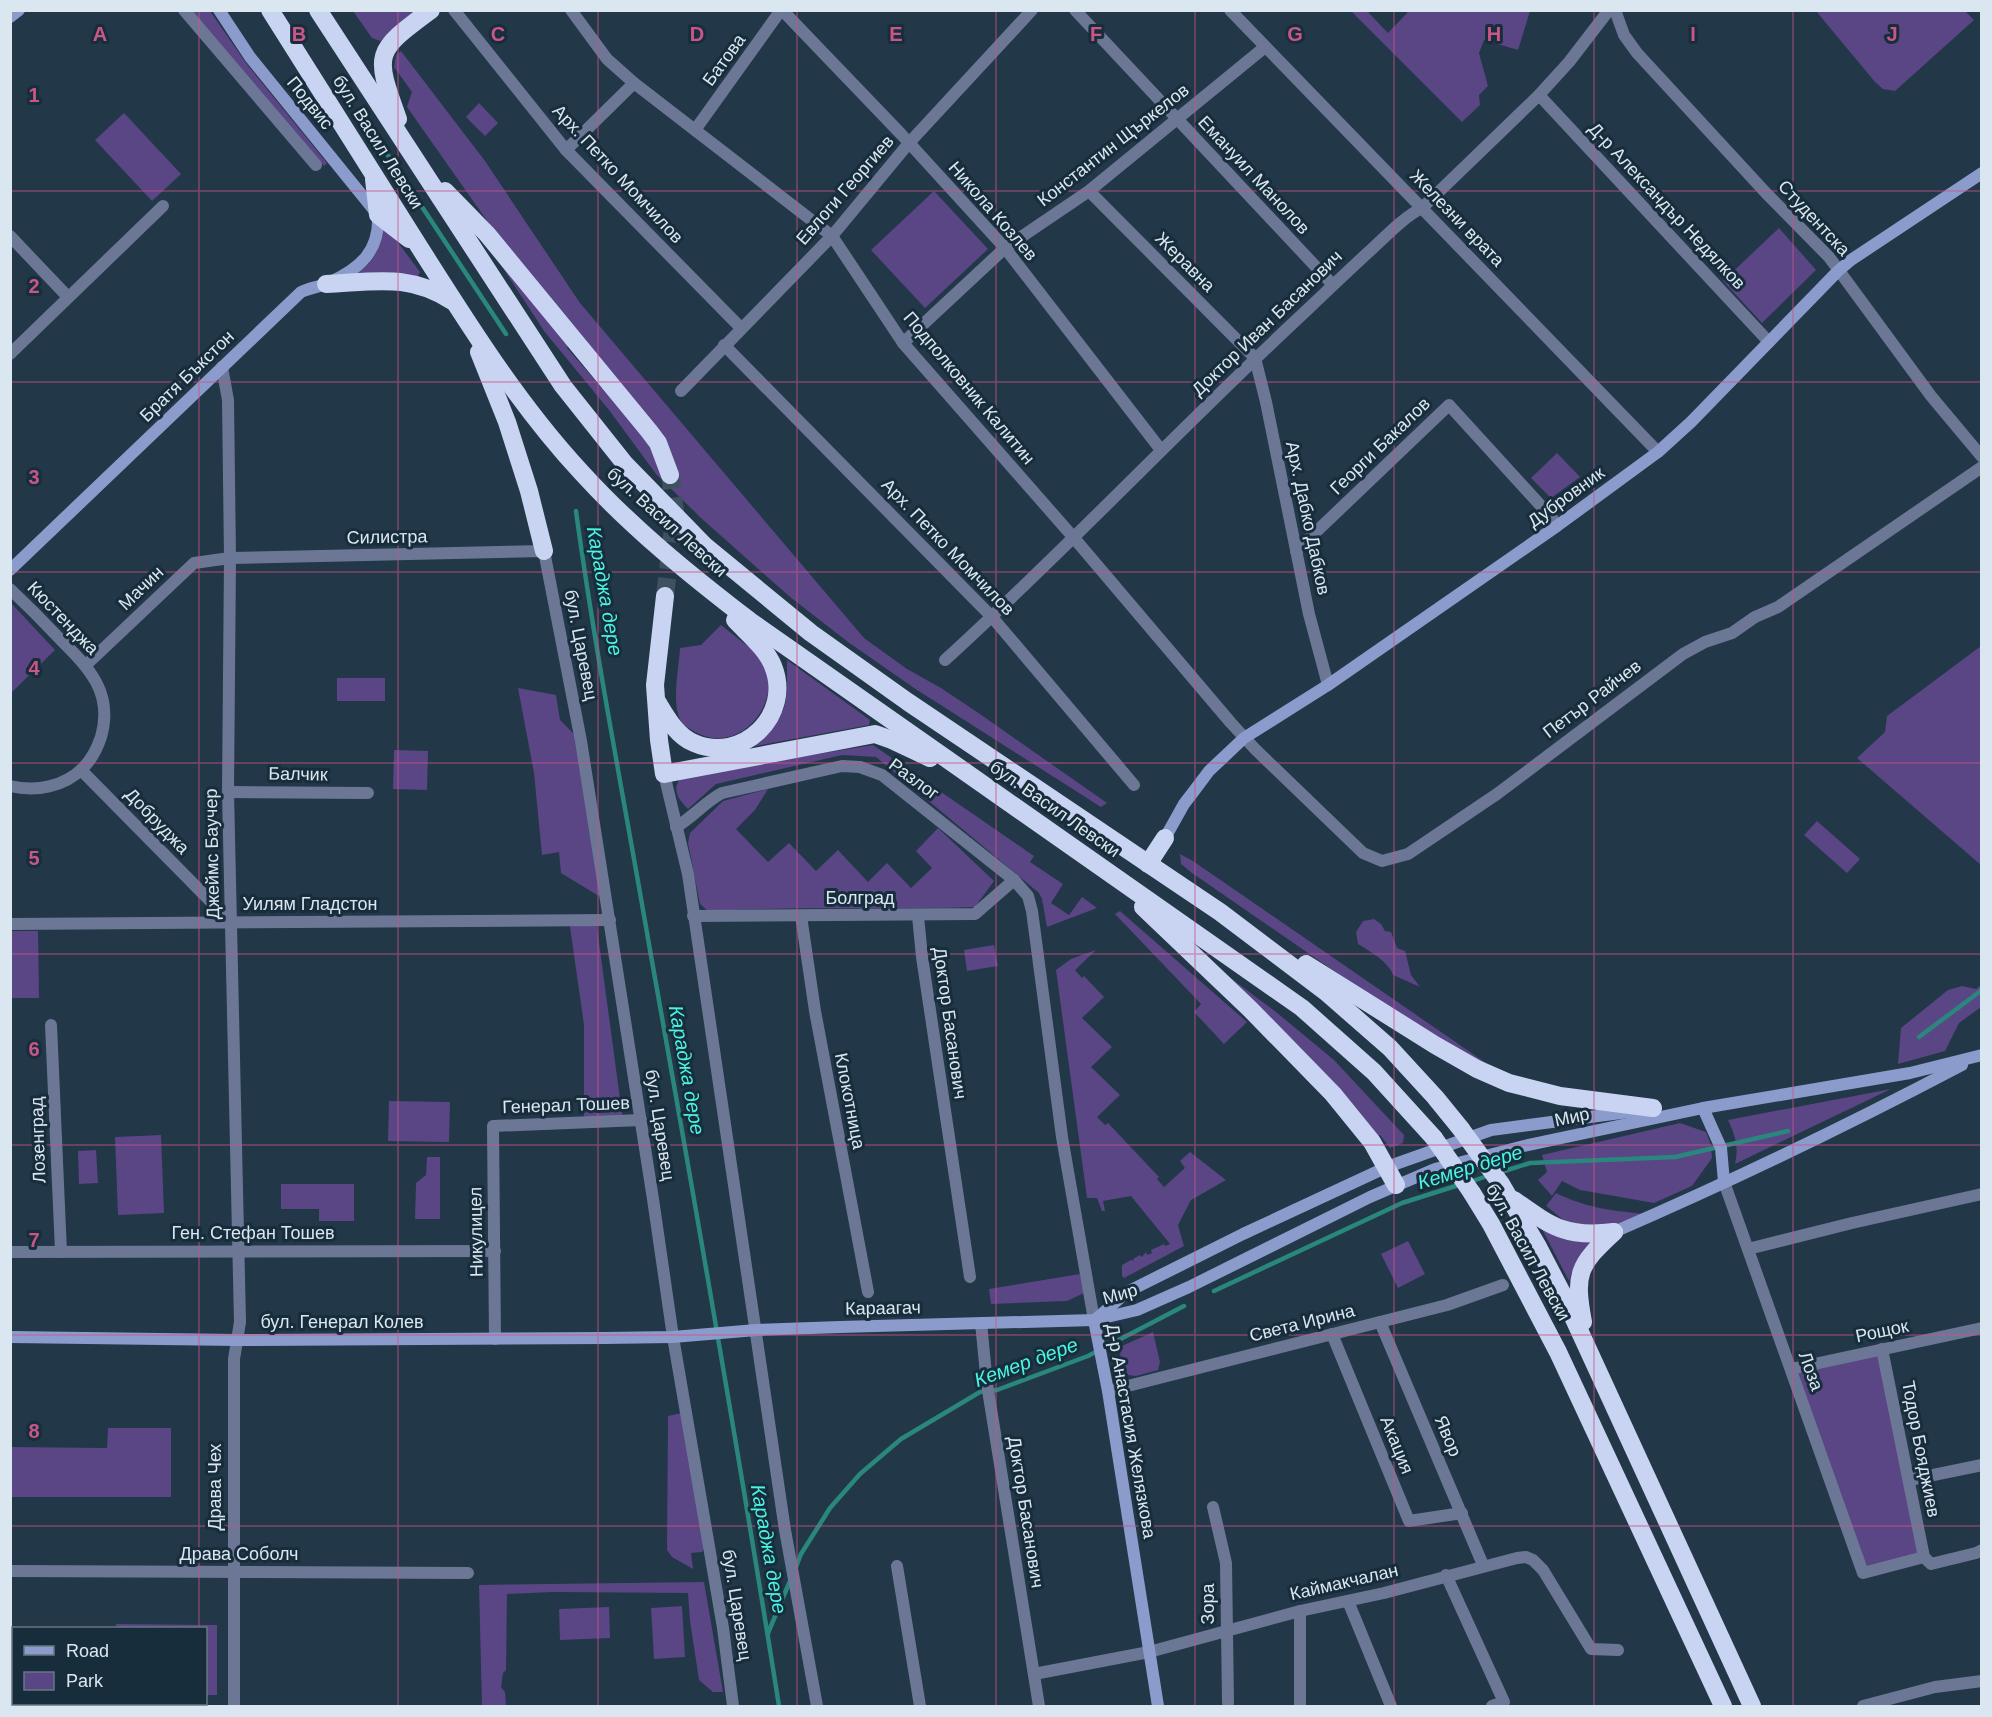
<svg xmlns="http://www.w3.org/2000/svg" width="1992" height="1717" font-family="Arial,sans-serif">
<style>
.green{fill:#5a4585}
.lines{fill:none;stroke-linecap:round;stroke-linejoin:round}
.stream{stroke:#2a877d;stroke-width:4.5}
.highway-tunnel{stroke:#3e5160;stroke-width:18;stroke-dasharray:18 9;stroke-linecap:butt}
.street{stroke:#6c7796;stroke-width:12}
.secondary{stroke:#8b9ccc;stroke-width:12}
.highway{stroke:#c9d4f2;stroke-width:18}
.highway-bridge{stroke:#c9d4f2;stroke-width:18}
.grid{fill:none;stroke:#c95688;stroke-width:1.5;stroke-opacity:0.55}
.labels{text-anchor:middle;stroke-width:6;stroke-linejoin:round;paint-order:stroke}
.street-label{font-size:18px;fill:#dae7f1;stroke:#182d3c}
.water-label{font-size:20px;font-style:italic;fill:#4bf5e3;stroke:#182d3c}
.grid-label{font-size:20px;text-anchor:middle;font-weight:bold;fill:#c95688;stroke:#182d3c;stroke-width:6;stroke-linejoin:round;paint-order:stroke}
</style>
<rect width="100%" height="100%" fill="#223747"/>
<g class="green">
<path d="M192,11H210L246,63L327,163L324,166Z"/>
<path d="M353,11H421L380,41L372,38Z"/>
<path d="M1351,11H1367L1388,33L1409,11H1530L1518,50L1484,40L1479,53L1488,86L1479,95L1480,105L1462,122Z"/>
<path d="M1816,11H1965L1974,20L1895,91L1883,89L1875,82Z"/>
<path d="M401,51L485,161L580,303L864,638L907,669L941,688L980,714L1107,803L1101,807L914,688L848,642L790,597L701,518L656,474L609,410L544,331L497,259L568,346L567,348L602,388L604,387L676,474L490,225L407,107L412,92L394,67L396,55Z"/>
<path d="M479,103L498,123L485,136L466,117Z"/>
<path d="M124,113L181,174L152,201L95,140Z"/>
<path d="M934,191L988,249L925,308L871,250Z"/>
<path d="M385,225L420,272L418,276L412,279L346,280C375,262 377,257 385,225Z"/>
<path d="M1779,228L1816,270L1762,323L1723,281Z"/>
<path d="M1557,453L1580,477L1551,498L1531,478Z"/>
<path d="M11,603L55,650L11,693Z"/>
<path d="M721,625L745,644L759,650C762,660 770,674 769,685C767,721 731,752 695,732C690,729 684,726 681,721C671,705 679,667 680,648L701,645Z"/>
<path d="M1981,646V865L1857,758L1885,732L1887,716Z"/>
<path d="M787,660L870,720L869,725L745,748C789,718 787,711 787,660Z"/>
<rect x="337" y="678" width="48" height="23"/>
<path d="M518,688L556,695L560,720L581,741L607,901L561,873L559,852L542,855L534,773Z"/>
<path d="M873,745L1034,856L1030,862L1063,884L1051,903L1069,915L1082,897L1097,908L1047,927L1042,899L1039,893L876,757L842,755L716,784L688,809C680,801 672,792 679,780L688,775Z"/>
<path d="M394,750L428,751L427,790L393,789Z"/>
<path d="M768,789L755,810L736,829L768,862L789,843L816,871L838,850L868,882L887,863L911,888L932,868L916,851L938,828L994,881L975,907C886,910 797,906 708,911L700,904L688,843L690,833L723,801Z"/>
<path d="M1817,821L1860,859L1847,873L1804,835Z"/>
<path d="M1180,854L1193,861L1486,1063V1066L1363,991L1192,873L1181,864Z"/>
<path d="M1120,911L1247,1022L1224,1044L1194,1012L1201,1004L1115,914Z"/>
<path d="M1374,919L1381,924L1385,931L1391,932L1397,948L1405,951L1411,975L1420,987L1393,975C1390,963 1368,950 1358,944L1356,932L1363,921Z"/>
<path d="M569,920H596L623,1121L584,1123V1025Z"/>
<path d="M10,931H38L39,998H11Z"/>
<path d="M994,945L998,966L967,971L964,950Z"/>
<path d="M1096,950L1075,970L1082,978L1084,976L1104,997L1082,1018L1112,1047L1091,1067L1120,1095L1097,1117L1105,1125L1108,1123L1159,1177L1157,1179L1164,1187L1185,1168L1180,1161L1190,1152L1226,1180L1191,1200L1178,1225L1184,1246L1124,1278L1122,1276V1265L1131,1260L1134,1261L1133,1259L1140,1255L1142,1257L1146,1252L1147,1255L1152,1253L1151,1250L1164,1244L1165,1246L1170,1244L1131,1196L1103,1201L1105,1211H1102L1097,1198H1087L1056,970L1071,959Z"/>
<path d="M1216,967L1276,1012L1334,1060L1404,1135L1403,1143L1390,1148L1380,1135L1372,1137Z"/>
<path d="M1981,985V1007L1959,1023L1945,1051L1898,1064L1901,1028L1948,990L1962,986L1976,989Z"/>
<path d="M1891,1089L1735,1164C1739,1147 1735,1135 1728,1120Z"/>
<path d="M389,1101L450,1102L449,1142L388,1141Z"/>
<path d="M1680,1123L1706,1132L1711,1145L1712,1158L1692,1186L1654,1203L1580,1190L1562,1181L1552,1196L1538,1180L1547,1172L1542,1155Z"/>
<path d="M161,1135L164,1213L118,1215L115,1137Z"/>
<path d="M96,1150L98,1183L79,1184L78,1151Z"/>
<path d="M427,1157H440V1219H415L416,1183L426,1175Z"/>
<path d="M281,1184H354V1221H319V1209H281Z"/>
<path d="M1556,1193C1587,1208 1609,1210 1643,1214C1620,1224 1594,1234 1569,1223C1563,1221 1552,1210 1546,1206Z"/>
<path d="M1541,1227L1600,1238C1582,1252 1575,1259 1569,1281Z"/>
<path d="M1408,1241L1425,1274L1398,1288L1381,1254Z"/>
<path d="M1080,1274L1084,1293L1067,1301L991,1304L989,1289Z"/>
<path d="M1153,1332L1160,1362L1158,1370L1136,1376L1128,1375C1121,1366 1118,1357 1122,1346Z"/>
<path d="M1882,1349L1924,1557L1863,1573L1791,1369Z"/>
<path d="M686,1412L708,1542L702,1552L691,1553L693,1569L672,1557L667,1550L668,1416Z"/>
<path d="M108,1428H171V1497H11V1447L107,1448Z"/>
<path d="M704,1582L723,1692H713L699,1680L690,1621L688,1593L552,1592L507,1594L506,1670L503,1673L501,1687L505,1692L506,1706H482L479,1585Z"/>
<path d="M682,1606L685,1657L654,1659L651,1608Z"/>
<path d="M609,1607L610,1638L560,1640L559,1609Z"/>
<path d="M116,1624L217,1625V1695H206V1628H116Z"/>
</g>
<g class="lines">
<g class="stream">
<path d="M366,122L506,334"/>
<path d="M576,511C596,658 625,804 650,950C695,1202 739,1454 779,1706"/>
<path d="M1919,1037L1982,990"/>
<path d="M1498,1173L1530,1163L1675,1157L1788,1131"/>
<path d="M1470,1182L1490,1175"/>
<path d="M1214,1291L1402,1203L1462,1184"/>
<path d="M796,1567L801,1554L830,1508L860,1474L901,1439L980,1392L997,1390L1088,1356L1184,1306"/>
<path d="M768,1633L790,1581"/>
</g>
<path class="highway-tunnel" d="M665,596L675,511L670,475"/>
<g class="street">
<path d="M184,10L316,165"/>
<path d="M454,10L566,150L741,328"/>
<path d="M571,10L607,59L634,83L832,236L903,343L1074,538L1231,723L1256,750L1363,853L1382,861L1408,854L1497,794L1683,654L1705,642L1732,633L1755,617L1778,607L1982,467"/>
<path d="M782,10L901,134L1005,248L1161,450"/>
<path d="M1075,10L1333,285"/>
<path d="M1230,10L1658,452"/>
<path d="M1615,10L1624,35L1637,53L1766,193L1829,257L1931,396L1982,457"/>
<path d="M1539,95L1769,342"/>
<path d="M695,130L781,10"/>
<path d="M566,150L634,83"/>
<path d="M1089,191L1255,358L1266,402L1309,614L1328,685"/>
<path d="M10,236L68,297"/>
<path d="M903,343L1005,248L1089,191L1265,47"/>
<path d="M724,345L992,617L1134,785"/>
<path d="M10,354L163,206"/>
<path d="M222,367L228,400L230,558L228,792L240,1322L234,1359V1706"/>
<path d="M681,391L832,236L909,143L1032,10"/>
<path d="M1296,551L1449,405L1552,518L1557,526"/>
<path d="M10,589C27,605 43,621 59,638C88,667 114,692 101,737C97,749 92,759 83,768C64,787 36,792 10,786"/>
<path d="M945,660C1069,547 1184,424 1307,310C1329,289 1351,268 1373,248C1388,234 1404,217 1422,208L1539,95L1569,62L1609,10"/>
<path d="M86,665L194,563L230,558L544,551L581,741L653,1199L673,1337L723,1628L733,1706"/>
<path d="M81,770L232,923"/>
<path d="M664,774L688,874L785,1530L817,1706"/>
<path d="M228,792L368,793"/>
<path d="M676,827C693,817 705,802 722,793L842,766L860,767L882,775L1014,880L1028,896L1032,911L1062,1137L1094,1320"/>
<path d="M693,916L975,914L1014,880"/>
<path d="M801,916L815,1011L868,1292"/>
<path d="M918,916L922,957L970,1277"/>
<path d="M10,924L610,920"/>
<path d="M51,1025L61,1252"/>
<path d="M1724,1182L1863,1573L1924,1557L1931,1564L1976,1553L1982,1550"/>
<path d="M1748,1249L1852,1223L1982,1194"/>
<path d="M10,1252L495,1251"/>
<path d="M1380,1322L1483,1565"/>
<path d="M981,1323L987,1384L1039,1706"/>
<path d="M1332,1334L1409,1521L1462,1513"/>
<path d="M495,1339L493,1126L641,1120"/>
<path d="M1882,1349L1924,1557"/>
<path d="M1791,1369L1982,1328"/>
<path d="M1108,1391L1447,1305L1503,1285"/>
<path d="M1909,1480L1982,1465"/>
<path d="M1213,1507L1226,1563L1228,1703"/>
<path d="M897,1566L920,1706"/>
<path d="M10,1571L468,1573"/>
<path d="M1446,1575L1504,1702L1492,1706"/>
<path d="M1348,1601L1391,1706"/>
<path d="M1300,1611V1706"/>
<path d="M1034,1674L1149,1652L1300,1611L1384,1593L1517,1558L1526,1557L1533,1560L1543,1570L1591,1649L1618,1650"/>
<path d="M1863,1706L1935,1687L1982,1681"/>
</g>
<g class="secondary">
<path d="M10,17L19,10"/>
<path d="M10,570L301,292C309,288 319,287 328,283C360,269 380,251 378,215L250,57L219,10"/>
<path d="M1165,838L1184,804L1194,791L1209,771L1244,738L1328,685L1557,526L1658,452L1691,422L1838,271L1851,260L1982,173"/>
<path d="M1703,1108L1721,1148L1724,1182"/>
<path d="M1614,1232C1732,1181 1848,1125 1962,1065"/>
<path d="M1096,1319L1127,1292L1243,1234L1387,1167L1491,1130L1636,1111"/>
<path d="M1094,1320L1108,1391L1158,1706"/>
<path d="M10,1337L237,1340L604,1338L673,1337L756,1330L840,1327L1094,1320L1137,1310L1189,1287L1370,1197L1435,1169L1524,1146L1703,1108L1910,1073L1982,1055"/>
</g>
<g class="highway">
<path d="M270,10C320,89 370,168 420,248C469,325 518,404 581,472C632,528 690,575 750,621L1302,1008L1374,1072L1434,1138"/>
<path d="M318,10L563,386L625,464L705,546L811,633L908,702L1220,912L1326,992L1390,1048L1435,1097L1461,1129"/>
<path d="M398,119C374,53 374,52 431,10"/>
<path d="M374,179L378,215L409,239"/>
<path d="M445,191L487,234L649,431L658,443L670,475"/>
<path d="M326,284C374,282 409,273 452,301"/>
<path d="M479,352L507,422L529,491L544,551"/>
<path d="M665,596L655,685L659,740L664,774L875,734L892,740L930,758"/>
<path d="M658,703C667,718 677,736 694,743C742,764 793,715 773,666C766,648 748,634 735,620"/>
<path d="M1148,864L1165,838"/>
<path d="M1143,907L1250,1009L1333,1094L1372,1142L1396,1185"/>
<path d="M1306,964L1435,1045L1477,1069L1509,1083L1560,1096L1653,1108"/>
<path d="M1501,1184L1537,1245L1563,1295L1752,1706"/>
<path d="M1472,1193L1491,1224L1558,1352L1723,1706"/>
<path d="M1514,1200C1552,1227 1566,1238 1614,1232"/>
<path d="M1583,1322C1574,1274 1578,1265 1614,1232"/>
</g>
<g class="highway-bridge">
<path d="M1461,1129L1501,1184"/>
<path d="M1434,1138L1472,1193"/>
</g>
</g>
<path class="grid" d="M199,10V1628M398,10V1706M598,10V1706M797,10V1706M996,10V1706M1195,10V1706M1394,10V1706M1594,10V1706M1793,10V1706M10,191H1982M10,382H1982M10,572H1982M10,763H1982M10,954H1982M10,1145H1982M10,1335H1982M10,1526H1982M199,1704V1706"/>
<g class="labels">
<g class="street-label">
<text transform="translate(724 60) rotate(-54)" y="6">Батова</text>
<text transform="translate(310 103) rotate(51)" y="6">Подвис</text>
<text transform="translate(378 142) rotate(58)" y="6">бул. Васил Левски</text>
<text transform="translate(1113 145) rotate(-38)" y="6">Константин Щъркелов</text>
<text transform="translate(618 174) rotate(47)" y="6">Арх. Петко Момчилов</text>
<text transform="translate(1254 175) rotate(47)" y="6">Емануил Манолов</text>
<text transform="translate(845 190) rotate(-49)" y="6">Евлоги Георгиев</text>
<text transform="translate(1667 206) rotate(47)" y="6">Д-р Александър Недялков</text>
<text transform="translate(993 211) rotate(49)" y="6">Никола Козлев</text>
<text transform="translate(1457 218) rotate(46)" y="6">Железни врата</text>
<text transform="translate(1814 218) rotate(47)" y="6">Студентска</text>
<text transform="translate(1185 262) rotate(45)" y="6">Жеравна</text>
<text transform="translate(1267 323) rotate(-44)" y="6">Доктор Иван Басанович</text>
<text transform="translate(187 376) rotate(-44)" y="6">Братя Бъкстон</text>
<text transform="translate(969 388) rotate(50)" y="6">Подполковник Калитин</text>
<text transform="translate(1380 446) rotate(-44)" y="6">Георги Бакалов</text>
<text transform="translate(1566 497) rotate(-36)" y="6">Дубровник</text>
<text transform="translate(1308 518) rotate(78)" y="6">Арх. Дабко Дабков</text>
<text transform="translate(667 522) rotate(42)" y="6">бул. Васил Левски</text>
<text transform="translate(387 537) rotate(-1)" y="6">Силистра</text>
<text transform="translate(948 547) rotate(46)" y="6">Арх. Петко Момчилов</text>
<text transform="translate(141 588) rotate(-44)" y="6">Мачин</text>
<text transform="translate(63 618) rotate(46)" y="6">Кюстенджа</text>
<text transform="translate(581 645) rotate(79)" y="6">бул. Царевец</text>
<text transform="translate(1592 699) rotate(-37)" y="6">Петър Райчев</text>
<text transform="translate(298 774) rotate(1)" y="6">Балчик</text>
<text transform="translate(914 779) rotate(36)" y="6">Разлог</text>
<text transform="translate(1055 809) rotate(35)" y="6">бул. Васил Левски</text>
<text transform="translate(157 821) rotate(46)" y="6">Добруджа</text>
<text transform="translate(212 854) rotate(-91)" y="6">Джеймс Баучер</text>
<text x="860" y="904">Болград</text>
<text x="310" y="910">Уилям Гладстон</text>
<text transform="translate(950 1023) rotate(82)" y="6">Доктор Басанович</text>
<text transform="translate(850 1101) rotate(79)" y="6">Клокотница</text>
<text transform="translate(566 1105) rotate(-2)" y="6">Генерал Тошев</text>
<text transform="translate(1572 1117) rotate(-12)" y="6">Мир</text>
<text transform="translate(660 1125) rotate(81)" y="6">бул. Царевец</text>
<text transform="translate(38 1140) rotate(-92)" y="6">Лозенград</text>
<text transform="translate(476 1232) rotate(-91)" y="6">Никулицел</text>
<text x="253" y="1239">Ген. Стефан Тошев</text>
<text transform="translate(1528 1252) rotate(61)" y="6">бул. Васил Левски</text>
<text transform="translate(1120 1294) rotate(-16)" y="6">Мир</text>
<text transform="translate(883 1308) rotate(-1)" y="6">Караагач</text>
<text x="342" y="1328">бул. Генерал Колев</text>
<text transform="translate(1302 1323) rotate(-14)" y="6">Света Ирина</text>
<text transform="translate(1882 1331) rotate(-12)" y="6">Рощок</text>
<text transform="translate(1811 1371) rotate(70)" y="6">Лоза</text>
<text transform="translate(1131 1431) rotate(80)" y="6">Д-р Анастасия Желязкова</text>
<text transform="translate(1448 1436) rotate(67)" y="6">Явор</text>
<text transform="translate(1397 1445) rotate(68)" y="6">Акация</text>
<text transform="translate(1921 1449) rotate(79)" y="6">Тодор Бояджиев</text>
<text transform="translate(215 1487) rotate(-90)" y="6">Драва Чех</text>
<text transform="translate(1026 1512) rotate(81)" y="6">Доктор Басанович</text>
<text x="239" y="1560">Драва Соболч</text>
<text transform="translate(1344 1582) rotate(-13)" y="6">Каймакчалан</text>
<text transform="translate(1208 1604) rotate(-90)" y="6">Зора</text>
<text transform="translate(737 1605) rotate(81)" y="6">бул. Царевец</text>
</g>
<g class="water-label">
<text transform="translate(605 591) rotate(80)" y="7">Караджа дере</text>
<text transform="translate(687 1070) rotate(80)" y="7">Караджа дере</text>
<text transform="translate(1470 1167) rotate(-17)" y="7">Кемер дере</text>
<text transform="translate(1026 1362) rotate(-20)" y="7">Кемер дере</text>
<text transform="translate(769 1549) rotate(80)" y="7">Караджа дере</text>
</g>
</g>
<g class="grid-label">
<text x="100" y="41">A</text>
<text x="299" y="41">B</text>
<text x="498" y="41">C</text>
<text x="697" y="41">D</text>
<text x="896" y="41">E</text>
<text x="1096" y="41">F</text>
<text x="1295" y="41">G</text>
<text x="1494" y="41">H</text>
<text x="1693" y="41">I</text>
<text x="1892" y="41">J</text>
<text x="34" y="102">1</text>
<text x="34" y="293">2</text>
<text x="34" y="484">3</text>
<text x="34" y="675">4</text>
<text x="34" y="865">5</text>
<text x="34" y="1056">6</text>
<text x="34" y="1247">7</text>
<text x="34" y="1438">8</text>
</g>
<rect width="1992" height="1717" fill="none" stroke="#dae7f1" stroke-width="24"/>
<rect x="12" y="1627" width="195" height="78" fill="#182d3c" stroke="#667784" stroke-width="1.5"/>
<rect x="24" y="1646" width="30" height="9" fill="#8b9ccc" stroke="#667784" stroke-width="1.5"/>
<text x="66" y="1657" font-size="18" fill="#dae7f1">Road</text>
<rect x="24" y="1672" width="30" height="18" fill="#5a4585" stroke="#667784" stroke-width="1.5"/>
<text x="66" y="1687" font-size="18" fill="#dae7f1">Park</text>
</svg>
